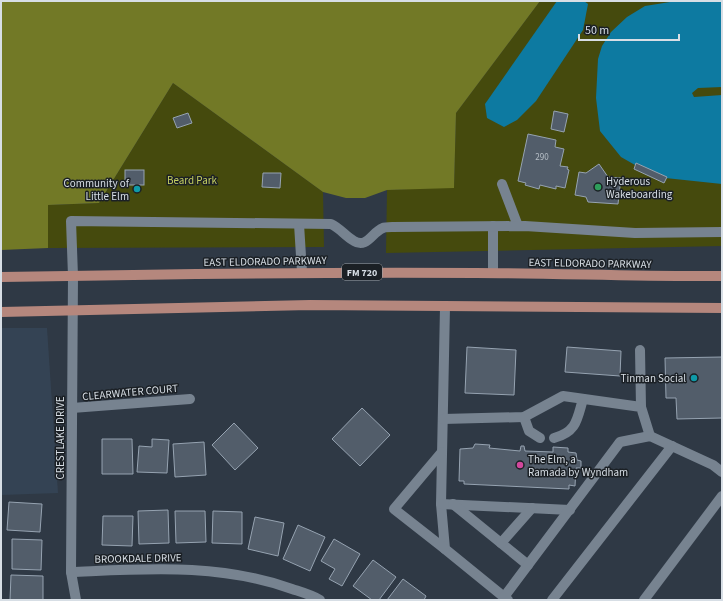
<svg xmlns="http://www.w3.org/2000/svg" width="723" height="601" font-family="'Source Sans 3',sans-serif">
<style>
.built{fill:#344354}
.green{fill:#454a0d}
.forest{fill:#727926}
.water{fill:#0d7aa1}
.building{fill:#525d6a;stroke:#96a3b1}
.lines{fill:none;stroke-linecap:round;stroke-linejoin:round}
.minor{stroke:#778390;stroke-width:10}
.major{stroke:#b5877d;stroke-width:10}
.leisure-dot{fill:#2e9e5b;stroke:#1b2025;stroke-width:1.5}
.culture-dot{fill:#0f9aa8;stroke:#1b2025;stroke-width:1.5}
.hotel-dot{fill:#d1479c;stroke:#1b2025;stroke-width:1.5}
.labels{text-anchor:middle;stroke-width:3;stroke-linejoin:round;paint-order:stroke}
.number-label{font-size:9px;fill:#b6bec6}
.shield{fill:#1b2025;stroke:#9fa5ab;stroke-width:1}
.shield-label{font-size:10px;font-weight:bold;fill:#d7dee5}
.park-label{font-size:11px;fill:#c5cf61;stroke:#1b2025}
.poi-label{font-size:11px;fill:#d7dee5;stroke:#1b2025;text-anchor:start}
.street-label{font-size:11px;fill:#d7dee5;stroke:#1b2025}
</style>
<rect width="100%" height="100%" fill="#2f3945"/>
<path class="built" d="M1,328H47L58,493L1,495Z"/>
<g class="green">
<path d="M540,1H722V246L386,253L387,190L454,187L456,113Z"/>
<path d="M173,83L323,192L324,247L48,248V205L99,203Z"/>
</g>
<path class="forest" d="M1,1H540L456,113L454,188L387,190L365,198H346L323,192L173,83L99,203L48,205V248L1,250Z"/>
<g class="water">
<path d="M557,1H584L588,4L583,30L536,101L517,120L504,127L487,118L485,104Z"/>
<path d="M722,1V87L698,88L692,93L694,97L722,95V184L656,177L621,157L600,131L596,98L598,59L602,46L611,32L627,17L645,6L670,2Z"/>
</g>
<g class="building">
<path d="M554,111L568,114L564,132L551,129Z"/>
<path d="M188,113L192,123L177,128L173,118Z"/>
<path d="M528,134L556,140L555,147L564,149L560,166L568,167L567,169L569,170L565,188L556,186V189L540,185L539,189L525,185L526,183L518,181Z"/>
<path d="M636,163L667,177L664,183L634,169Z"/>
<path d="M599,164L608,177L621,178L618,204L588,202L586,197L575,195L579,172L586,173Z"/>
<rect x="125" y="170" width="19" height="15"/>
<path d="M263,173H281L280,188L262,187Z"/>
<path d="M467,347L516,350L514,395L465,393Z"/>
<path d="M567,347L621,351L620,376L565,372Z"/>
<path d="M722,357V418L677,419L676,398H666L665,358Z"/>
<path d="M362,408L390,435L360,466L332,439Z"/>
<path d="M234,423L258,448L235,470L212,445Z"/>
<path d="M102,439H132L133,474H102Z"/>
<path d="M152,439L169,440L167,473L137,472L139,446L152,447Z"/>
<path d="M204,442L206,475L175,477L173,444Z"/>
<path d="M475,444L490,445L489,448L520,451L521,446H524L525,451L553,452V447L568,448V452L576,453L577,460L581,461V468H576L575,486L569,485V489L464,484V481H459L460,449L473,448Z"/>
<path d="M9,502L42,504L40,532L7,530Z"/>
<path d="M168,510L169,543L139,544L138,511Z"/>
<path d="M175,511H205L206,542L176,543Z"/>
<path d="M213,511L242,512V544L212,543Z"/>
<path d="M103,516H133L132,546L102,545Z"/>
<path d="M255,517L284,523L278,556L248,549Z"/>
<path d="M298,525L325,537L310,571L283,559Z"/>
<path d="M12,539L42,540L41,570L12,569Z"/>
<path d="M334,539L360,554L342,586L329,579L335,569L321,561Z"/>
<path d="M373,560L396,577L379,600H372L353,586Z"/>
<path d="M11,575L43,576V600H10Z"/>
<path d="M403,579L426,596L424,600H387Z"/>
</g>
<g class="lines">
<g class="minor">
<path d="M502,184L518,226"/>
<path d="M299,224L302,272"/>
<path d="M493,273V226"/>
<path d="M445,307L441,504L445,549L504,597"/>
<path d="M640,350L641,407"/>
<path d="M72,408L190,399"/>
<path d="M524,417L529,431L540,438"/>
<path d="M443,419L524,417L563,396L641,407L650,436"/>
<path d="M554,438C577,432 577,419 583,399"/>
<path d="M442,452L394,509L445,549"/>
<path d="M441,504L570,510"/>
<path d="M453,504L528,565"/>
<path d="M501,543L532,508"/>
<path d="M71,572C146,569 219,563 292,589C301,592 312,595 320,600"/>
<path d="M76,600L71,572L73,276L71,221L331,224C340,228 345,236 354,241C367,249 372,232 383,228C385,227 389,227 392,227L525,226L635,233L722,232"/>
<path d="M508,600L504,597L620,442L650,436L713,465L722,472"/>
<path d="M552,600L672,446"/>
<path d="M644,600L722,496"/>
</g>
<g class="major">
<path d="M1,277C159,274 317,272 476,273C558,273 640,277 722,276"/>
<path d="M1,312L310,305L722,308"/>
</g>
</g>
<circle class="leisure-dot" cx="598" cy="187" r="4"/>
<g class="culture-dot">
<circle cx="137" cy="189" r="4"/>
<circle cx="694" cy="378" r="4"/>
</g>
<circle class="hotel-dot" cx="520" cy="465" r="4"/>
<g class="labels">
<g class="number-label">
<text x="542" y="160">290</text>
</g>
<rect class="shield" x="342" y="264" width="40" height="16" rx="3"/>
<g class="shield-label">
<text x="362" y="276">FM 720</text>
</g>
<g class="park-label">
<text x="192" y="184">Beard Park</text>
</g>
<g class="poi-label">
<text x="606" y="185">Hyderous<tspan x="606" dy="13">Wakeboarding</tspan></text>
<text x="129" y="187" text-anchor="end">Community of<tspan x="129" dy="13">Little Elm</tspan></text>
<text x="686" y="382" text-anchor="end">Tinman Social</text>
<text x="528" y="463">The Elm, a<tspan x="528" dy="13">Ramada by Wyndham</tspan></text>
</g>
<g class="street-label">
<text transform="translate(265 261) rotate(-1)" y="4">EAST ELDORADO PARKWAY</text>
<text transform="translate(590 263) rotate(1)" y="4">EAST ELDORADO PARKWAY</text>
<text transform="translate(130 392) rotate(-5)" y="4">CLEARWATER COURT</text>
<text transform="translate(60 438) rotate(-90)" y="4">CRESTLAKE DRIVE</text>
<text transform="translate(138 558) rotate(-1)" y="4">BROOKDALE DRIVE</text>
</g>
</g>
<rect width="723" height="601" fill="none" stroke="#d7dee5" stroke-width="4"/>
<path d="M579 34v6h100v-6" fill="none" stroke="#d7dee5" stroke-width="2"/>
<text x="585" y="34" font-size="12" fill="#d7dee5" stroke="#1b2025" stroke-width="3" paint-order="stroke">50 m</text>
</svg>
